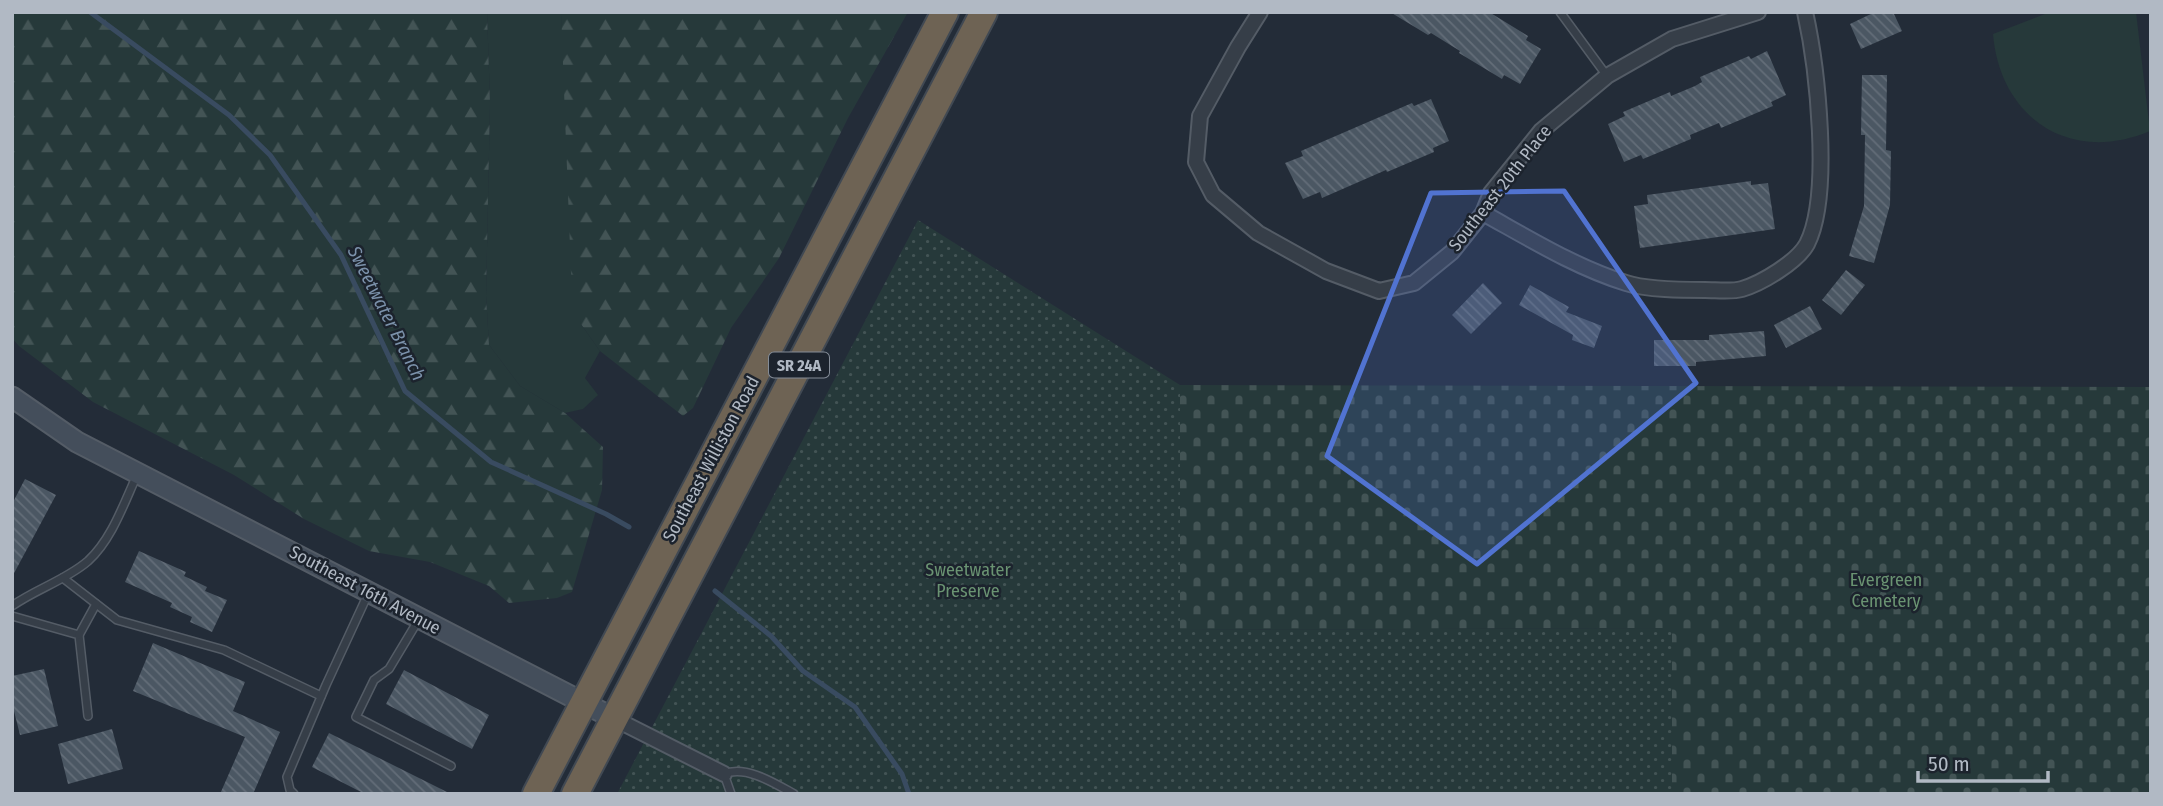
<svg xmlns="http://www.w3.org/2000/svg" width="2163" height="806" font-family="'Fira Sans Condensed',sans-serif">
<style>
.green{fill:#26393a}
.forest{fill:url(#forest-firs)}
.cemetery{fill:url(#cemetery-stones)}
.park{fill:url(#park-dots)}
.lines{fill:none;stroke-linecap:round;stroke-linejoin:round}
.stream{stroke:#394b60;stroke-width:5}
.building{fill:url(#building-back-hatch)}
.lane-casing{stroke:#545c66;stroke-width:10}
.street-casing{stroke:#545c66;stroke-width:18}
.secondary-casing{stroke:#545c66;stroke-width:23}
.highway-casing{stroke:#414953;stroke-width:30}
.lane{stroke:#363e48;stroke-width:7}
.street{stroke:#363e48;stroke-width:14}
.secondary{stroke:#444e5b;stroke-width:19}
.highway{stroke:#6e6354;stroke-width:26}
.marked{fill:#5173d1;fill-opacity:0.2;stroke:#5173d1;stroke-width:5;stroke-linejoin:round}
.labels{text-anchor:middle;stroke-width:5;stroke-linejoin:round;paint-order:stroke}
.shield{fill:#1c232d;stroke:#848c97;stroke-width:2}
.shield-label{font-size:16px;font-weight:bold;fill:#b1b9c4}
.street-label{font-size:18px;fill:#b1b9c4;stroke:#1c232d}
.park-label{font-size:18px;fill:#6a9372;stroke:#1c232d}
.water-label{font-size:19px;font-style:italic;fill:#7b91aa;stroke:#1c232d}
</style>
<defs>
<pattern id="forest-firs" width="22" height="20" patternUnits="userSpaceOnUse" patternTransform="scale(1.75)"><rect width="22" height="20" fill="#26393a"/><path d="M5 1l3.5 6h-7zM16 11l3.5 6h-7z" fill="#435455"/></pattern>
<pattern id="cemetery-stones" width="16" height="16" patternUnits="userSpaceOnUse" patternTransform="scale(1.75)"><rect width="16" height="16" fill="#26393a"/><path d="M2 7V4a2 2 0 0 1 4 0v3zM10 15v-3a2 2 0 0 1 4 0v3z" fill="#435455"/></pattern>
<pattern id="park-dots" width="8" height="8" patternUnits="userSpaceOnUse" patternTransform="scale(1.75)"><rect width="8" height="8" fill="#26393a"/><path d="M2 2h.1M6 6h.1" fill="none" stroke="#435455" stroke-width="1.8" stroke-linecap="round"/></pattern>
<pattern id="building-back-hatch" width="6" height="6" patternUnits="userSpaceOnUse" patternTransform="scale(1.75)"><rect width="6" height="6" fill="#4b5763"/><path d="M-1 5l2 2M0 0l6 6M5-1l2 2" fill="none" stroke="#636d78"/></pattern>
</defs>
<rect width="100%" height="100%" fill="#232c38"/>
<g class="green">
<path d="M487,12H561L581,324L600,351L585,378L598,395L583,409L565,413L520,386L489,345L486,296L490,103Z"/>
<path d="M2050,12H2136L2150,131C2070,165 2000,118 1993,34Z"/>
</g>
<g class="forest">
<path d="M12,12H487L490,103L486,296L489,345L520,386L565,413L603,447L602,490L572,592L557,598L509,603L489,586L430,562L369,551L304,519L234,475L93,402L19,346L12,338Z"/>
<path d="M561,12H908L848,118L779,258L731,328L693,408L683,416L600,351L581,324L571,273Z"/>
</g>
<path class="cemetery" d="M1180,385L2151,387V794H1672V628L1179,630Z"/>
<path class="park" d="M918,220L1180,385V630L1672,628V794H617Z"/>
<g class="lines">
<g class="stream">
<path d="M90,12L229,115L270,155L341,255L405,391L491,462L606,514L629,527"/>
<path d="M715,591L771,636L803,671L855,707L902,774L909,794"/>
</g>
</g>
<g class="building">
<path d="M1390,12H1489L1528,36L1526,40L1541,49L1520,84L1504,75L1502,79L1459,53L1460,51L1431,33L1428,35Z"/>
<path d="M1875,12H1893L1902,31L1861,49L1850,24Z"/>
<path d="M1767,51L1786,95L1771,102L1773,106L1721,128L1719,123L1690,135L1691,139L1643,159L1641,155L1624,162L1608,124L1625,116L1623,112L1670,92L1671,96L1695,86L1702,82L1700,77L1749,56L1751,59Z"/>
<path d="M1862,75H1887L1886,150L1891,151L1890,205L1874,263L1849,256L1864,206L1865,135H1861Z"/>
<path d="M1431,99L1449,141L1433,148L1434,152L1387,172L1386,170L1322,198L1320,192L1303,199L1285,163L1303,156L1301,151L1412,103L1414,106Z"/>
<path d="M1751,181V185L1768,183L1775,229L1640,248L1634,206L1648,204L1647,195Z"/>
<path d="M1846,270L1865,285L1841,315L1822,300Z"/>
<path d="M1483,283L1502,303L1471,334L1452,315Z"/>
<path d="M1530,285L1569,307L1566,312L1602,326L1594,348L1572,340L1573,335L1519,305Z"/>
<path d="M1810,306L1822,329L1786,348L1774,325Z"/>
<path d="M1764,331L1766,356L1696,362V366H1654V340H1709V335Z"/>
<path d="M25,479L56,495L12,577V504Z"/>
<path d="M139,551L186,572L184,576L207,587L205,591L227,600L212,632L190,622L192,617L170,607L172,603L125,582Z"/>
<path d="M153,643L245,682L233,711L280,732L253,794H220L245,737L133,691Z"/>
<path d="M44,669L58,726L20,735L12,703V676Z"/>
<path d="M404,670L489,715L472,749L386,704Z"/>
<path d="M112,729L123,769L68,784L58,744Z"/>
<path d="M329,733L451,794H365L312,767Z"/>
</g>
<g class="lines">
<g class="lane-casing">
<g id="lane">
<path d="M1560,12L1607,76"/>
<path d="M63,578L117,620L224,650L321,696"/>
<path d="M12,606C36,589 66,580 88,561C112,539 124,503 137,475"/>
<path d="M12,616L79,635L88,716"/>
<path d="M419,619L389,669L374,680L356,717L451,766"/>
<path d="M79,635L96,604"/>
<path d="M294,794L290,790L287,777L326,685L368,594"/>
<path d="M731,794L724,774C746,765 774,783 794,794"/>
</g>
</g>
<g class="street-casing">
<g id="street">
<path d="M1260,12L1238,47L1200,116L1196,162L1213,195L1258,233L1326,271L1379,291L1414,283L1452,252L1483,213L1491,193L1541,131L1607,76L1672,39L1758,12"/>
<path d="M1483,213C1530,239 1575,267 1626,283C1647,290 1683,290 1705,290C1716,290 1732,292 1742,289C1762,283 1797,262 1807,244C1832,195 1817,66 1805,12"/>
<path d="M615,719L724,774"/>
</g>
</g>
<g class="secondary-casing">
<path id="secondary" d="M12,397L77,442L615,719"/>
</g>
<g class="highway-casing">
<g id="highway">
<path d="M536,794L945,12"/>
<path d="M575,794L984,12"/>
</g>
</g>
<use href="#lane" class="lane"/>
<use href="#street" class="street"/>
<use href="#secondary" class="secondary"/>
<use href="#highway" class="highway"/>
</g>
<path class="marked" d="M1564,191L1696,383L1477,564L1327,456L1431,193Z"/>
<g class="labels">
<rect class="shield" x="769" y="352.5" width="60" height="25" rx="5"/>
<g class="shield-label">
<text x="799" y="371">SR 24A</text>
</g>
<g class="street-label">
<text transform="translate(1500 188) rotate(-52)" y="6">Southeast 20th Place</text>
<text transform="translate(711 459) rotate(-62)" y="6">Southeast Williston Road</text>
<text transform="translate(365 590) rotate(28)" y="6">Southeast 16th Avenue</text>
</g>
<g class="park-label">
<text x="968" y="576">Sweetwater<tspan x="968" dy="21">Preserve</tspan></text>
<text x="1886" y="586">Evergreen<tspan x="1886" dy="21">Cemetery</tspan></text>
</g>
<g class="water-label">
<text transform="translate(387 313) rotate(63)" y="7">Sweetwater Branch</text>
</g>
</g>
<rect width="2163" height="806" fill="none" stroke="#b1b9c4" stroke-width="28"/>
<path d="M1918 771v10h130v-10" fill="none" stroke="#b1b9c4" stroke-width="3.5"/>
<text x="1928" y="771" font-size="21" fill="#b1b9c4" stroke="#1c232d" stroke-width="5" paint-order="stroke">50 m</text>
</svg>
